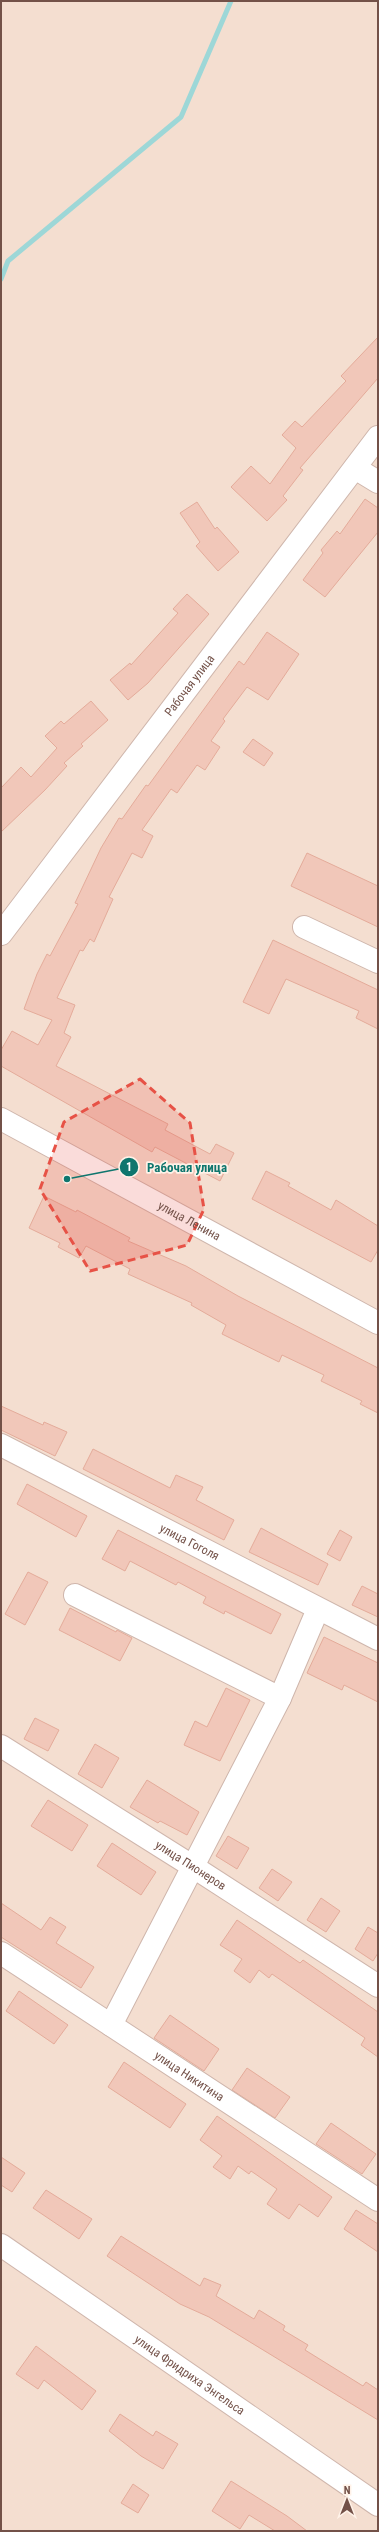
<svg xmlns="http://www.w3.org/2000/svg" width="379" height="2532" font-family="'Roboto Condensed',sans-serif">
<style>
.residential{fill:#f4ded0}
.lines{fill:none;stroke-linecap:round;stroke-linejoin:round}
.stream{stroke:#9dd7d7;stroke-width:5}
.building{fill:#f1c7b9;stroke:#e4ab9a}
.minor-casing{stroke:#cfb6ac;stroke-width:24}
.minor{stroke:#fff;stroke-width:22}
.marked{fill:#e75246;fill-opacity:0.2;stroke:#e75246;stroke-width:3;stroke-dasharray:8 5;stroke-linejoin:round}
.labels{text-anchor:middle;stroke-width:3.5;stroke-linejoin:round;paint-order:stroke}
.street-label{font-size:12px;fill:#735148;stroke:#fff2e8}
.leader{fill:none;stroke:#0f766e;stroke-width:1.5}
.callout-dot{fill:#0f766e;stroke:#fff2e8;stroke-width:1.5}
.mark-label{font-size:12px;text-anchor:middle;font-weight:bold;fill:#fff}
.callout-label{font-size:13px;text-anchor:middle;font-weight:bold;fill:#0f766e;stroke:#fff2e8;stroke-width:3.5;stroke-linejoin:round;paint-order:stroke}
</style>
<rect width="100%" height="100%" fill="#fceee2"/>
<rect class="residential" x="1" y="1" width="377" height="2530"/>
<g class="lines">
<path class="stream" d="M1,279L8,261L181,117L231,1"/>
</g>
<g class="building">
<path d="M378,337V378L300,468L303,470L283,496L287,500L267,521L231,487L251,466L270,484L296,448L282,435L295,421L302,427L346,381L341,376Z"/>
<path d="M365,499L378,508V532L325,597L303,580L323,553L321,550L337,531L340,534Z"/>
<path d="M197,502L215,529L217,527L239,552L218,571L196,546L200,542L180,513Z"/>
<path d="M187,594L209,614L148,683L128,700L110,680L130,663L131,665L178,613L173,609Z"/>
<path d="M267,632L299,654L268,700L247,687L223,719L225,721L211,741L220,747L205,770L197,765L177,793L171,789L142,830L153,836L142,858L132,853L109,897L113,899L94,942L90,939L83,951L80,950L57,998L75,1005L64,1033L71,1037L56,1066L168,1124L165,1130L210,1154L216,1144L234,1153L220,1181L155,1147L152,1152L1,1066V1050L12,1031L38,1045L52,1020L24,1009L37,974L47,954L50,956L78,904L75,903L101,848L119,818L122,819L146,785L148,786L239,661L244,665Z"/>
<path d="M91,701L108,720L81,744L83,746L64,763L67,766L45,790L1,832V788L21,767L31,777L57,748L45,736L61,721L64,724Z"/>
<path d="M253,739L273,753L264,766L243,752Z"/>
<path d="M307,853L378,886V927L291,886Z"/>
<path d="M273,940L378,990V1029L356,1018L359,1011L286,979L269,1014L243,1002Z"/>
<path d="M266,1171L290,1183L288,1186L331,1210L336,1200L378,1226V1250L371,1262L252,1199Z"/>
<path d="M44,1196L76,1212L77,1210L130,1238L128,1241L186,1266L238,1296L378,1368V1413L360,1404L362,1401L321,1381L324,1375L282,1355L279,1362L222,1334L226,1325L191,1305L192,1303L128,1274L130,1269L86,1246L79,1258L58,1247L60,1243L29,1228Z"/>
<path d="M1,1406L43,1425L44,1422L67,1432L55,1456L1,1430Z"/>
<path d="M93,1449L170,1488L176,1475L203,1487L196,1500L234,1520L224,1540L83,1469Z"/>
<path d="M27,1484L87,1516L76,1537L17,1504Z"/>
<path d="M261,1528L328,1564L318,1585L249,1552Z"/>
<path d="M118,1530L281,1614L271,1634L225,1611L224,1614L203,1603L206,1597L178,1582L176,1585L130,1561L125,1571L102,1559Z"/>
<path d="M340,1530L352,1537L340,1561L327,1554Z"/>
<path d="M28,1572L48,1582L25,1625L5,1614Z"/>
<path d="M362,1586L378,1594V1617L352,1605Z"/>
<path d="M70,1608L116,1632L117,1630L132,1638L120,1661L59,1630Z"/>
<path d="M324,1637L378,1663V1702L344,1685L342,1690L307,1673Z"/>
<path d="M226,1688L250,1700L220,1761L184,1745L195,1721L207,1727Z"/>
<path d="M35,1718L59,1730L48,1751L24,1739Z"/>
<path d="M95,1744L119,1758L102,1788L78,1774Z"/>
<path d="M147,1780L199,1812L187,1835L160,1821L158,1823L130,1807Z"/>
<path d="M48,1800L88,1825L72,1851L31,1826Z"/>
<path d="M228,1836L249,1848L237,1869L216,1856Z"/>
<path d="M112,1843L156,1872L141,1895L97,1866Z"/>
<path d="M272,1869L292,1882L278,1901L259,1888Z"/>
<path d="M321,1898L340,1911L326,1932L307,1920Z"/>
<path d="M1,1903L41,1930L50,1917L66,1927L56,1943L94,1967L81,1988L1,1937Z"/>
<path d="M237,1920L300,1963L303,1960L378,2012V2057L361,2045L365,2038L272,1974L269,1978L259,1970L250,1983L234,1971L242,1959L220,1945Z"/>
<path d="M368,1927L378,1933V1953L373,1961L355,1949Z"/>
<path d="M19,1991L68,2025L54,2044L6,2011Z"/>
<path d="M170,2015L219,2049L204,2071L154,2038Z"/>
<path d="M124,2062L186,2104L170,2128L108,2087Z"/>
<path d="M247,2068L290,2097L275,2118L232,2090Z"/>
<path d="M217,2116L332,2197L318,2217L299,2204L289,2219L267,2204L277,2189L251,2171L249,2174L238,2166L230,2179L213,2167L222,2156L200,2140Z"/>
<path d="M331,2123L376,2154L362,2174L316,2144Z"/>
<path d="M1,2157L25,2173L12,2192L1,2185Z"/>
<path d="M46,2190L92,2219L79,2239L33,2208Z"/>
<path d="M356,2210L378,2224V2252L344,2229Z"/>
<path d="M121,2236L200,2286L204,2278L221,2285L216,2296L254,2319L259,2310L285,2326L283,2330L308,2345L305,2350L363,2386L366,2382L378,2390V2420L209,2317L180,2304L107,2256Z"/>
<path d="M36,2346L96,2391L82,2410L44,2380L38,2389L16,2374Z"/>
<path d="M120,2414L153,2436L156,2431L178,2444L163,2469L141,2456L109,2431Z"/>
<path d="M231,2481L287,2516L307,2531H275L249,2515L240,2529L212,2511Z"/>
<path d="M133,2484L149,2495L138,2513L121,2503Z"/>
</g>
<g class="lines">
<g class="minor-casing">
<g id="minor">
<path d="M355,468L378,482"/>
<path d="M304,927L378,962"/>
<path id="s1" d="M1,934L378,437"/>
<path id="s2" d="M1,1119L378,1323"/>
<path id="s3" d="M1,1445L378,1639"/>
<path d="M75,1595L280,1698"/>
<path id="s4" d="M1,1746L192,1866L378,1986"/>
<path id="s5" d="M1,1953L378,2200"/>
<path d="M111,2025L280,1698L318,1609"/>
<path id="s6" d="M1,2245L378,2505"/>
</g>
</g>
<use href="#minor" class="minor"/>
</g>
<path class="marked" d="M140,1079L190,1123L204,1209L187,1245L90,1271L40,1189L64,1122Z"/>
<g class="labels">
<g class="street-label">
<text dy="4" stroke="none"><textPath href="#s1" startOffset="312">Рабочая улица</textPath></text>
<text dy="4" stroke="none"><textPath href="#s2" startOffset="214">улица Ленина</textPath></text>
<text dy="4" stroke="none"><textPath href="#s3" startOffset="212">улица Гоголя</textPath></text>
<text dy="4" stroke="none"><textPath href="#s4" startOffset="224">улица Пионеров</textPath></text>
<text dy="4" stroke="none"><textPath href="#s5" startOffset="225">улица Никитина</textPath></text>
<text dy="4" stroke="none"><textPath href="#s6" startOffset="229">улица Фридриха Энгельса</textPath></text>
</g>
</g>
<path class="leader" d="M67 1179L129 1167"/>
<g class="callout-dot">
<circle cx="67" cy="1179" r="4"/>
<circle cx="129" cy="1167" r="10"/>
</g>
<g class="mark-label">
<text x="129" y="1171">1</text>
</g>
<g class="callout-label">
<text x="187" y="1172">Рабочая улица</text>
</g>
<rect width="379" height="2532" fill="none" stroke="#735148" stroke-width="4"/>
<g transform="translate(347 2500)" stroke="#fff2e8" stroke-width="3" paint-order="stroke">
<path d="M0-3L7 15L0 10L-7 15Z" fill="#735148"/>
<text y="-6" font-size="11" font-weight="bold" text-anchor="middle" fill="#735148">N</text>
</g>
</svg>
